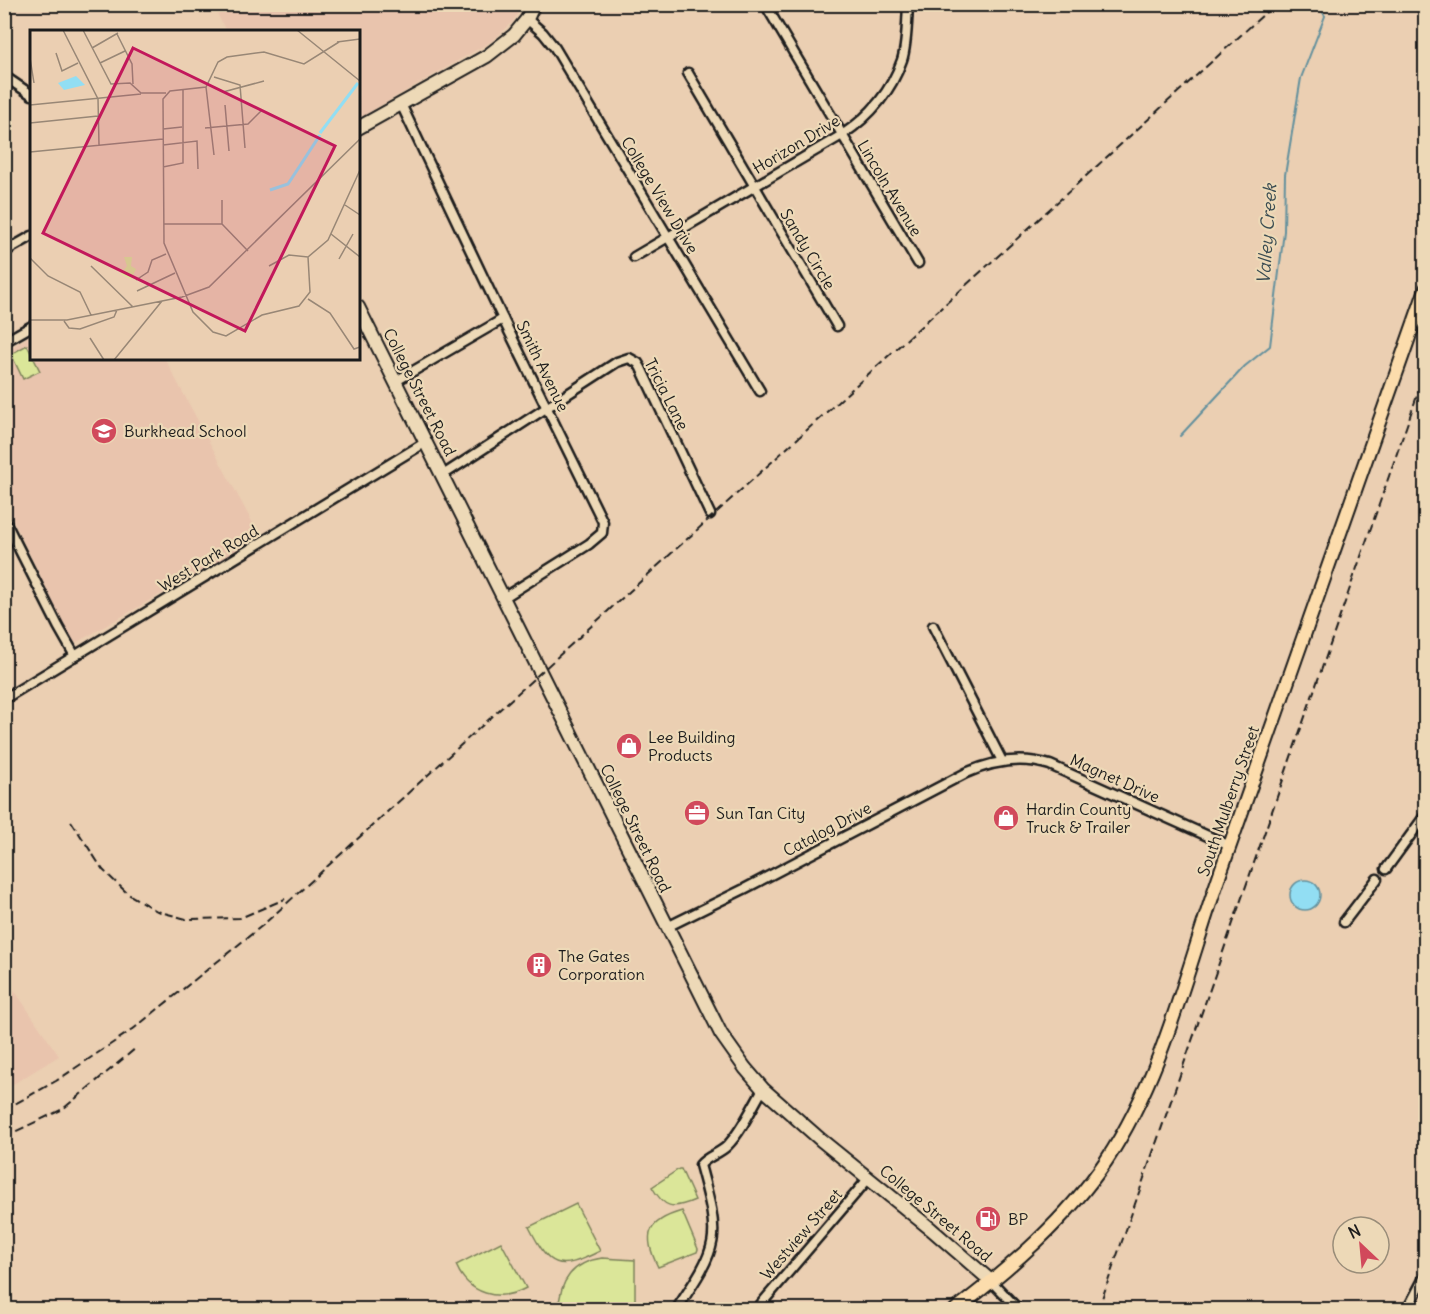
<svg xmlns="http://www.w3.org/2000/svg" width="1430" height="1314" font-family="Delius,sans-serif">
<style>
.built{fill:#e9c4ad}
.green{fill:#dbe699;stroke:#7c815a;stroke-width:1.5}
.water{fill:#92def3;stroke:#63909d;stroke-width:1.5}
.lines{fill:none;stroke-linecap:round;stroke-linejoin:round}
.stream{stroke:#63909d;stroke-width:2}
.street-casing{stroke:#1c1c1c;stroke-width:13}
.secondary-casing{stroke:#1c1c1c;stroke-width:16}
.primary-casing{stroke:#1c1c1c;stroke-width:16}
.street{stroke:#edd9b7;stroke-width:8}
.secondary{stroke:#edd9b7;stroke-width:12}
.primary{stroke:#fcdcac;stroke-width:12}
.rail{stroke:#1c1c1c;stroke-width:2;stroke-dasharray:9 4.5;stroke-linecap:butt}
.labels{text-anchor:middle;stroke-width:4.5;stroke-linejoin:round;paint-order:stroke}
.street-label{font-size:16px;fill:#1c1c1c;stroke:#edd9b7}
.poi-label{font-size:16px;fill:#1c1c1c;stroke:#edd9b7;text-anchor:start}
.water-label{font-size:18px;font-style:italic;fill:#3a4c52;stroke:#edd9b7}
.inset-river{fill:none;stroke:#92def3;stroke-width:3}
.inset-road{fill:none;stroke:#988776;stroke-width:1.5}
.view{fill:#c2185b;fill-opacity:0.15;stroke:#c2185b;stroke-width:3}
.inset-edge{fill:none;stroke:#1c1c1c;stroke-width:3}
</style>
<rect width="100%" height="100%" fill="#ebcfb2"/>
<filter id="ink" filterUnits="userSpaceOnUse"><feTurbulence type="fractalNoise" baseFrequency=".0167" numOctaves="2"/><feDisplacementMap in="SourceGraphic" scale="12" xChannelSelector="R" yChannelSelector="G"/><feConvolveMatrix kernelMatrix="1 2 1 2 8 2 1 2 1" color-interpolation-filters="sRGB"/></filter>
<g filter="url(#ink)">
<g class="built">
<path d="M213,5H523L512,23L492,41L359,118L358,32L226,31Z"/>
<path d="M31,335L32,358L165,359L260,537L74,644L5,504V352Z"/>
<path d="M4,975L59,1056L5,1089H4Z"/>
</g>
<g class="green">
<path d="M27,345L31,353L32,358L34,359L40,371L23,379L11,354Z"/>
<path d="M679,1169H681L695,1200C672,1210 664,1208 652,1187Z"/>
<path d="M576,1204L600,1251C558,1272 550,1268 529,1227Z"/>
<path d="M682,1211L698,1249L697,1252L658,1267C642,1235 647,1221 682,1211Z"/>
<path d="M501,1242L526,1288C499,1303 468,1294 456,1265Z"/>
<path d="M602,1258L635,1260V1309H559C559,1281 573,1262 602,1258Z"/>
</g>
<circle class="water" cx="1305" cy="895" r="15"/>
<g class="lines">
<path class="stream" d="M1180,436L1245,366L1270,346L1284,231L1285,175L1301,78L1325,16L1318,4"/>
<g class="street-casing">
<g id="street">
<path d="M765,4L918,263"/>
<path d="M527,19L543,33L555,48L760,391"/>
<path d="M688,73L837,326"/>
<path d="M4,76L32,95"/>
<path d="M401,104L503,319L603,522L602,533L589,544L503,598"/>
<path d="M4,252L32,236"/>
<path d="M634,257L842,135C869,117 891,92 902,60C907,45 907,21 908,4"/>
<path d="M4,342L32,326"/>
<path d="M396,381L503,319"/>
<path d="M443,475L617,362L629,358L638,363L641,368L710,514"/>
<path d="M4,519L58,626L75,656"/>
<path d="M933,626L1002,761"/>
<path d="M4,699L426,442"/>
<path d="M1386,869L1426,814"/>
<path d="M1344,922L1377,879"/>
<path d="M667,927L744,889L966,773C993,761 1021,756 1050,765L1230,846"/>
<path d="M991,1281L1019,1310"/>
<path d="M676,1310C720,1244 721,1241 700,1165C707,1156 719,1154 727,1146C742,1131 752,1107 763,1089"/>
<path d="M756,1310L868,1179"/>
<path d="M1407,1310L1426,1274"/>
</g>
</g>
<g class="secondary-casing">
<g id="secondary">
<path d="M358,128L487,56L514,35L527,19L534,4"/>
<path d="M358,307L721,1034L745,1068L763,1089L821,1140L931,1229L991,1281"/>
</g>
</g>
<g class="primary-casing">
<path id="primary" d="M955,1310C1010,1268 1067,1219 1106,1161C1164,1074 1187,967 1222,868C1290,675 1358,482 1426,289"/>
</g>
<use href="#street" class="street"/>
<use href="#secondary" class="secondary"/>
<use href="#primary" class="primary"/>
<g class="rail">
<path d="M71,821L103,870L128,894L157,911L186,919L240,918L285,899"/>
<path d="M4,1110L56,1081L132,1030L263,925L1275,4"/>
<path d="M4,1137L63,1109L136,1048"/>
<path d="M1098,1310L1426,370"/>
</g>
</g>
</g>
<defs>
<g id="school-disc" transform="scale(1.35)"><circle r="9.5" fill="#d1495b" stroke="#edd9b7"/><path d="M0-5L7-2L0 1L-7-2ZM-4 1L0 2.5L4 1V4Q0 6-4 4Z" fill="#fff"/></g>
<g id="shop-disc" transform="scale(1.35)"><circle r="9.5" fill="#d1495b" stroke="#edd9b7"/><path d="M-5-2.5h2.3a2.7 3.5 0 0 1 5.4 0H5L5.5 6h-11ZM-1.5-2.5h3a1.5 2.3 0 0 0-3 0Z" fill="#fff"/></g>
<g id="office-disc" transform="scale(1.35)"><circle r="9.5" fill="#d1495b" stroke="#edd9b7"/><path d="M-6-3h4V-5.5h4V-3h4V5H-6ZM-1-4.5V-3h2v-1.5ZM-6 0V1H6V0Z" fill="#fff"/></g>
<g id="building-disc" transform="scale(1.35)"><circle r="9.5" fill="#d1495b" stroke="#edd9b7"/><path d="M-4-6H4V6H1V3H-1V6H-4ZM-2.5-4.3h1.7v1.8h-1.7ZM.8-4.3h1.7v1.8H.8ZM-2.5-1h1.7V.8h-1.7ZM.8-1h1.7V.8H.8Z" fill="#fff"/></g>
<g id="fuel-disc" transform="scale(1.35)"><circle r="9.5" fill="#d1495b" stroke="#edd9b7"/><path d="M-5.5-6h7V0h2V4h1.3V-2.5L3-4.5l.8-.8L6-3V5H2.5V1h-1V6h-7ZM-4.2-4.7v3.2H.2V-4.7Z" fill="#fff"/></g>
</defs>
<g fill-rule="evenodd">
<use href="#school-disc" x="104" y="431"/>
<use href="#shop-disc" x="629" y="746"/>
<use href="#office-disc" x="697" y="813"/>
<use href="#shop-disc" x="1006" y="818"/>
<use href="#building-disc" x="539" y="965"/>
<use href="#fuel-disc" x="988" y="1219"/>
</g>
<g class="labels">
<g class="street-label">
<text transform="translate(796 144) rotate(-31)" y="6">Horizon Drive</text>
<text transform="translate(890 188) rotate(59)" y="6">Lincoln Avenue</text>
<text transform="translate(660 195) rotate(59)" y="6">College View Drive</text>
<text transform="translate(808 249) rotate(59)" y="6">Sandy Circle</text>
<text transform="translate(543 366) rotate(64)" y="6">Smith Avenue</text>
<text transform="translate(420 392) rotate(63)" y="6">College Street Road</text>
<text transform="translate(667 394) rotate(63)" y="6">Tricia Lane</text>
<text transform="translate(208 558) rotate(-31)" y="6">West Park Road</text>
<text transform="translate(1115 778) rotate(24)" y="6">Magnet Drive</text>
<text transform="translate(1228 801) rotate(-71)" y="6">South Mulberry Street</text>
<text transform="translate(636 828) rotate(64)" y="6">College Street Road</text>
<text transform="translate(827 829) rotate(-28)" y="6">Catalog Drive</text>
<text transform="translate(936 1213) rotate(40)" y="6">College Street Road</text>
<text transform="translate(801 1234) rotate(-49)" y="6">Westview Street</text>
</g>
<g class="poi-label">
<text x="124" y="437">Burkhead School</text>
<text x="648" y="743">Lee Building<tspan x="648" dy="18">Products</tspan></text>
<text x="1026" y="815">Hardin County<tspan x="1026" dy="18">Truck &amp; Trailer</tspan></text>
<text x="716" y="819">Sun Tan City</text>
<text x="558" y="962">The Gates<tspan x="558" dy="18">Corporation</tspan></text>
<text x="1008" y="1225">BP</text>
</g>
<g class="water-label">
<text transform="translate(1267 234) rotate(-86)" y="6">Valley Creek</text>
</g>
</g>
<g transform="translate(30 30)">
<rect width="330" height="330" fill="#ebcfb2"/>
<path d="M94,227H102L101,236L106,239L101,249L91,244L97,236Z" fill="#dbe699"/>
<path d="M46,46L55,55L34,60L28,53Z" fill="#92def3"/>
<path class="inset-river" d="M290,103L328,53M240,160L258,154L290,105"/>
<path class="inset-road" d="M33,0L68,69L69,115M53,0L81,54L100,53L111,63H136M267,0L330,51M87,4L102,34L103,54M307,12L330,9M62,18L88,3M26,23L32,41L48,33M0,28L4,53M70,33L95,21M184,47L210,55L215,118M176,57L184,125M193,62L234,51M0,75L111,64M195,75L199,121M0,93L68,86M175,98L218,94L232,80M133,99L152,97M133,115L167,111L168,139M0,122L133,109M133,137L153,133V60M192,170V194M315,175L330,185M134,194H192L218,221M301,204L330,227M278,227L280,262L269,276L232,285L196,306L183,302L163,282L134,213L133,69L140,61L176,57L188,32L197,27L234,22L274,34L309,12M0,228L18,246L50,262L61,285M309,229L323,204M61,236L103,277M239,236L259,225L278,227L298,210L330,140M106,250L118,242L122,230L136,224M107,261L145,243M278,269L300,283L324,319L330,317M0,290H37L152,267L179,257L330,109M34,291L39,298L50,299L84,287L87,280M60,308L74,330M84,330L132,271"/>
<path class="view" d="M103,18L305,116L215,301L13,203Z"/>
<rect width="330" height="330" class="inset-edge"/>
</g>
<rect width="1430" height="1314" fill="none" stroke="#edd9b7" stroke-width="24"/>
<rect x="12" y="12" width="1406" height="1290" fill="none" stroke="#1c1c1c" stroke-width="2" filter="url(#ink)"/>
<g transform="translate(1361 1245) rotate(334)"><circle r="28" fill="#edd9b7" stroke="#998d79" stroke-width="1.5"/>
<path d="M0-4.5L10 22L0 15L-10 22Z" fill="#d1495b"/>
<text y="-9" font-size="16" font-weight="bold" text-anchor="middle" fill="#1c1c1c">N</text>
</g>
</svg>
